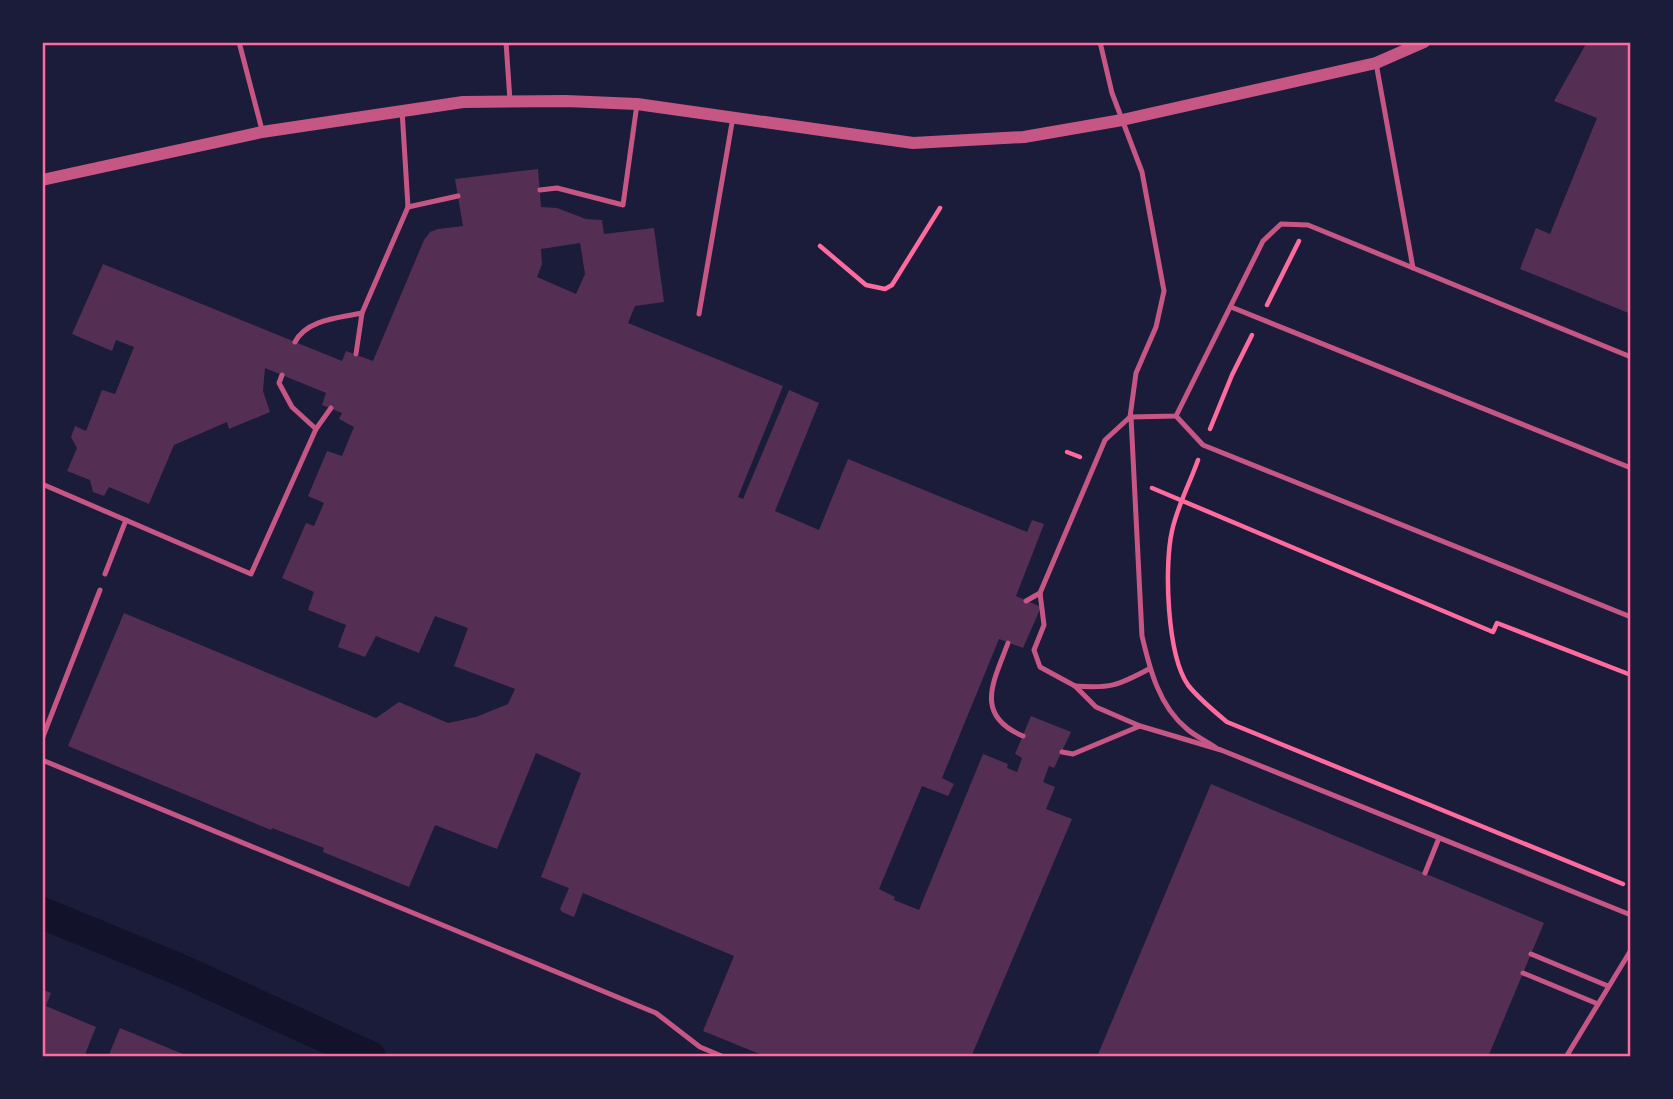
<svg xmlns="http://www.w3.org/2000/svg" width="1673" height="1099" font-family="'Times New Roman',serif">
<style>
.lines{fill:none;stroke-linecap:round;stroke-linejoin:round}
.canal{stroke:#12122b;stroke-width:32}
.building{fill:#542f53;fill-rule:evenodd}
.path{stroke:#ff6b9d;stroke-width:4.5}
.service{stroke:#c65784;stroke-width:5}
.tertiary{stroke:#c65784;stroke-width:12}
.neatline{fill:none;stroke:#ff6b9d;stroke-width:2.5}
</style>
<rect width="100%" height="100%" fill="#1b1b3a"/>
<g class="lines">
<path class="canal" d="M42,913L176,968L370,1057"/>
</g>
<g class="building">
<path d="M1587,42H1631V314L1520,269L1536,228L1550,234L1597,118L1554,101Z"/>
<path d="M538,169L541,207L557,208L586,219L602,220L604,234L654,228L664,302L635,306L628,323L783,386L738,497L743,499L789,390L819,403L775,511L819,530L848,459L1027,532L1032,520L1044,524L1016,596L1041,607L1023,648L999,639L942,778L954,784L948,796L922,786L879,889L895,897L894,900L919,910L983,754L1008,764L1007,768L1017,772L1022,758L1015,754L1031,716L1071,732L1054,768L1049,766L1043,782L1055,787L1046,809L1072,819L971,1057H767L703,1031L734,956L583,893L574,917L562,912L560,909L569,888L541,877L581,773L536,753L497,849L435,825L409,887L323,852L324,848L272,828L271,830L68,746L124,613L376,718L399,702L448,723L476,717L508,704L515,689L454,666L468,628L435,616L419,653L376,636L365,657L338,647L346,625L308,610L314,592L282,578L306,523L314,526L324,503L308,496L327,451L342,456L354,427L339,419L342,413L322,405L326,393L265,368L263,391L270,412L229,429L227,422L174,445L149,504L109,487L104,496L93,492L90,480L67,471L77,448L71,437L75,426L86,431L102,390L115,394L134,347L116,340L112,351L72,334L103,264L342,361L346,351L373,361L424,240L430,232L438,229L463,226L455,179ZM580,243L585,274L576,294L537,277L542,264L541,249Z"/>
<path d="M1211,784L1544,923L1488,1057H1097Z"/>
<path d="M42,989L51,993L46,1006L96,1027L84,1057H42Z"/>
<path d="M120,1028L190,1057H108Z"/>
</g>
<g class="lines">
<g class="path">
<path d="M820,246L866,285L885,289L892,285L940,208"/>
<path d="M1267,305L1299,241"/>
<path d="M1210,429L1232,375L1252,335"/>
<path d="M1067,452L1080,457"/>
<path d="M1198,460C1190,483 1177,507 1172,531C1164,566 1167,655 1188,685C1199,699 1214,711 1227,722L1623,884"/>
<path d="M1152,488L1493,632L1497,623L1631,675"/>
</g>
<g class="service">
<path d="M239,42L262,130"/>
<path d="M506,42L510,101"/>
<path d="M1100,42L1112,93L1142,172L1164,291L1156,327L1136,373L1130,417L1176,416L1263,241L1281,224L1308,225L1631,357"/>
<path d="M1376,63L1413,268"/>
<path d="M540,190L557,188L623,205L637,104"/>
<path d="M408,207L458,196"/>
<path d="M1231,307L1631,468"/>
<path d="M699,314L733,117"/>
<path d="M295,342C307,319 340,318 362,313"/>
<path d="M356,354L362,313L408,207L402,110"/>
<path d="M282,375L279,383L292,407L316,429"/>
<path d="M1176,416L1203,445L1631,617"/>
<path d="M1130,417L1105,440L1040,593L1044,625L1034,650L1040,667L1075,686L1096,707L1140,726L1221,750L1631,915"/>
<path d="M1131,417L1142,636C1150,670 1159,706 1187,729C1195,736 1206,741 1215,747"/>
<path d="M42,484L251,574L316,429L331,408"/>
<path d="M105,574L126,520"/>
<path d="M1026,601L1040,593"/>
<path d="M1008,643C994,681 973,715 1023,736"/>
<path d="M1075,686C1110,689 1119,685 1149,669"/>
<path d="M42,739L100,590"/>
<path d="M1062,752L1073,754L1140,726"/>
<path d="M42,760L656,1013L700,1047L724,1057"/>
<path d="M1425,873L1439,838"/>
<path d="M1531,954L1608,986"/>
<path d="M1523,973L1598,1004"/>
<path d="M1566,1057L1631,950"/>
</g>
<path class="tertiary" d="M42,180L262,132L463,102L566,101L637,104L913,143L1024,137L1122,120L1376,63L1424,42"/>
</g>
<rect width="1673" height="1099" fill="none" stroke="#1b1b3a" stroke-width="88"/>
<rect x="44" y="44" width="1585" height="1011" class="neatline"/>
</svg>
